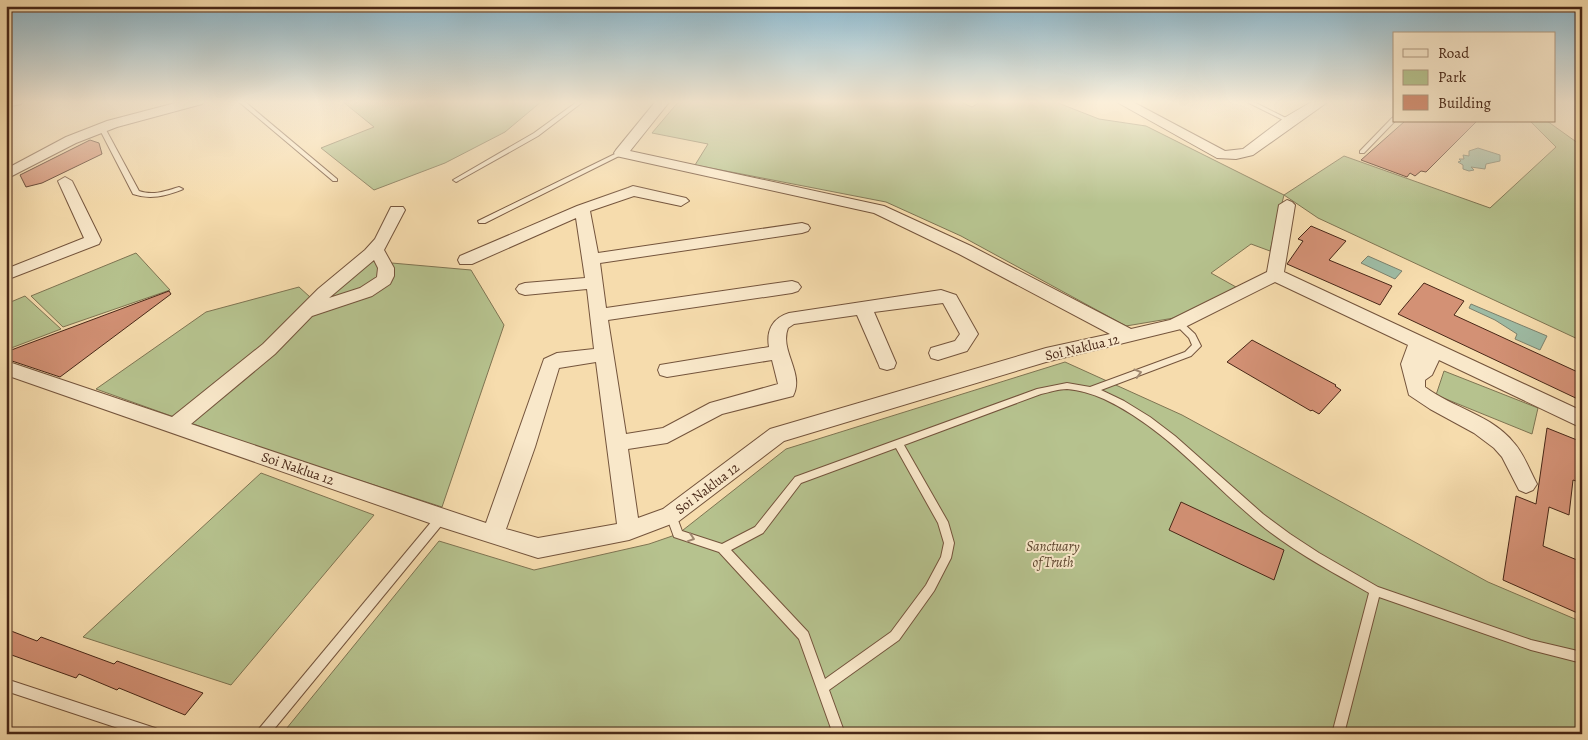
<svg xmlns="http://www.w3.org/2000/svg" width="1588" height="740" font-family="Alegreya,serif">
<style>
.green{fill:#b6c28e;stroke:#7f7452}
.water{fill:#9ebca5;stroke:#7c806c}
.building{fill:#d39175;stroke:#482717}
.lines{fill:none;stroke-linecap:round;stroke-linejoin:round}
.service-casing{stroke:#74543c;stroke-width:2}
.minor-casing{stroke:#74543c;stroke-width:2}
.service{fill:#f9e8ca;fill-rule:evenodd}
.minor{fill:#f9e8ca;fill-rule:evenodd}
.oneway{stroke:#a08870}
.labels{text-anchor:middle;stroke-width:4;stroke-linejoin:round;paint-order:stroke}
.street-label{font-size:14px;fill:#482717;stroke:#f9e8ca}
.park-label{font-size:14px;font-style:italic;fill:#5e462f;stroke:#f9e8ca}
</style>
<rect width="100%" height="100%" fill="#f6dcad"/>
<filter id="stains"><feTurbulence type="fractalNoise" baseFrequency=".004" numOctaves="4"/><feColorMatrix values="0 0 0 0 .2 0 0 0 0 .09 0 0 0 0 .02 0 0 0 .5 -.17"/></filter>
<radialGradient id="worn" r=".72"><stop offset=".6" stop-color="#630" stop-opacity="0"/><stop offset="1" stop-color="#630" stop-opacity=".3"/></radialGradient>
<g class="green">
<path d="M342,101H542L505,132L445,163L374,190L321,148L374,127Z"/>
<path d="M679,101H958L972,107L982,101H1053L1099,119L1146,126L1284,195L1344,156L1490,208L1556,147L1530,121H1547L1582,146V341L1318,218L1284,195L1270,251L1251,244L1211,273L1236,287L1186,316L1126,326L961,236L886,202L695,165L708,144L652,133Z"/>
<path d="M136,253L170,290L63,327L31,296Z"/>
<path d="M369,261L471,270L504,325L442,507L266,450L96,389L206,312L299,287L310,297Z"/>
<path d="M25,296L61,329L6,350V304Z"/>
<path d="M1065,362L1182,415L1488,582L1582,622V734H282L439,541L534,570L649,544L678,534L786,449Z"/>
<path d="M1444,371L1538,408L1532,434L1436,395Z"/>
<path d="M261,473L374,515L231,685L83,637Z"/>
</g>
<g class="water">
<path d="M1478,148L1500,155V161L1486,164L1485,169L1471,167L1474,170L1469,171L1463,169V165L1458,162L1461,161L1459,159H1464L1463,155L1469,156V151Z"/>
<path d="M1368,256L1402,271L1395,279L1361,263Z"/>
<path d="M1471,304L1547,336L1540,350L1515,339L1517,334L1495,320L1469,308Z"/>
</g>
<g class="building">
<path d="M1405,121H1477L1426,172L1421,171L1415,176L1410,173L1407,177L1361,160Z"/>
<path d="M90,140L99,143L102,154L42,183L26,187L20,175Z"/>
<path d="M1311,226L1346,241L1329,260L1392,286L1380,305L1287,264L1303,241L1298,239Z"/>
<path d="M1424,283L1464,301L1454,315L1582,374V401L1398,314Z"/>
<path d="M169,291L171,294L60,377L6,359V352Z"/>
<path d="M1252,340L1336,385L1335,386L1341,390L1319,414L1312,410L1311,411L1227,362Z"/>
<path d="M1547,428L1582,442V483L1573,480L1569,515L1549,507L1543,546L1582,562V615L1503,580L1516,496L1536,504Z"/>
<path d="M1181,502L1284,550L1274,580L1169,530Z"/>
<path d="M6,629L37,641L41,637L114,664L117,661L203,693L185,715L119,688L117,690L79,674L76,678L6,653Z"/>
</g>
<g class="lines">
<g class="service-casing">
<g id="service">
<path d="M238,101H244L337,179V181H333Z"/>
<path d="M578,101H584L538,136L458,181L456,182L453,180L534,133Z"/>
<path d="M1245,101H1252L1292,121L1289,123Z"/>
<path d="M1394,117V121H1395L1364,153H1360V151L1392,118Z"/>
<path d="M102,126L105,128L139,191C153,196 166,191 179,187L183,189L181,190C165,196 150,200 133,194L99,128Z"/>
<path d="M621,151L624,153L623,154L485,223H479L478,221Z"/>
<path d="M1178,320L1181,321L1195,334L1201,346L1191,356L1101,390L1124,401L1150,417L1175,436L1263,514L1290,534L1319,553L1378,587L1531,640L1582,652V663L1531,650L1379,597L1344,734H1332L1369,593C1334,573 1298,554 1266,529C1212,486 1168,429 1104,399C1093,394 1079,390 1067,389C1059,389 1050,392 1041,394L904,445L948,522L954,543L951,558L934,591L899,640L829,690L845,734H833L799,639L719,552L674,537L666,515L667,512L671,511L675,512L682,531L722,544L755,527L795,477L1037,389L1067,383L1090,387L1185,352L1192,345L1189,338L1174,323ZM896,448L938,523L944,543L941,557L926,585L891,632L825,679L808,632L731,550L763,533L801,483Z"/>
<path d="M441,514L445,515L446,518L445,521L270,734H256L258,730L437,515Z"/>
<path d="M6,679L155,728L159,730L161,734H136L6,691Z"/>
</g>
</g>
<g class="minor-casing">
<g id="minor">
<path d="M6,101H23L21,104L6,107Z"/>
<path d="M183,101H204L202,104L117,127L76,143L6,179V169L66,137L107,121Z"/>
<path d="M656,101H670L630,151L884,206L971,246L1131,329L1170,320L1267,272L1279,205L1287,200L1292,202L1295,205L1284,272L1582,411V428L1439,360L1432,375L1425,380V387C1453,408 1492,415 1514,443C1524,454 1530,471 1537,484L1533,490L1526,493L1519,490L1502,457L1494,448L1474,433L1430,409L1409,395L1401,364L1408,345L1275,282L1181,329L1046,362L784,441L679,521L629,540L538,558L441,527L6,375V361L172,417L263,344L318,289L365,250L375,239L391,207H403L405,210L384,250L394,268V276L390,284L372,296L312,316L275,354L191,424L486,523L544,359L557,353L594,349L587,289L525,295L519,293L516,289L519,285L525,283L585,278L576,218L472,264H460L458,260L460,256L577,206L628,188L633,186L686,198L689,201L681,206L634,196L590,211L598,253L802,223L808,225L810,228L808,231L802,233L600,263L606,308L792,281L798,283L801,287L798,291L792,293L608,320L626,434L663,428L710,403L778,384L772,360L667,377L660,375L658,370L660,365L769,347C766,330 773,318 789,313L941,290L956,295L978,334L967,351L938,360L931,358L929,353L931,348L955,341L960,334L943,303L874,312L896,363L894,368L887,370L880,368L878,363L857,315L794,324L788,328C779,351 805,373 793,396L722,414L667,443L628,449L638,518L663,509L770,429L1046,348L1110,334L959,254L874,213L616,156L614,153L616,150ZM374,260L378,268L377,277L360,288L329,298ZM596,362L617,524L538,538L506,529L535,447L559,368Z"/>
<path d="M1115,101H1131L1225,151L1243,149L1284,118L1313,101H1329L1253,155L1236,159L1217,158Z"/>
<path d="M65,177L72,181L101,240L99,244L6,280V269L84,238L58,181Z"/>
</g>
</g>
<use href="#service" class="service"/>
<use href="#minor" class="minor"/>
</g>
<defs><path id="oneway-chevron" d="M-2-3.5L2.5 0L-2 3.5" fill="none" stroke-width="1.6" stroke-linecap="round" stroke-linejoin="round" transform="scale(1.25)"/></defs>
<g class="oneway">
<use href="#oneway-chevron" transform="translate(1138 373) rotate(-16)"/>
<use href="#oneway-chevron" transform="translate(691 538) rotate(18)"/>
</g>
<linearGradient id="sky" x2="0" y2="1"><stop stop-color="#8ab7cd"/><stop offset="0.5" stop-color="#fbefda"/><stop offset="1" stop-color="#fbefda" stop-opacity="0"/></linearGradient>
<rect width="1588" height="204" fill="url(#sky)"/>
<g class="labels">
<g class="street-label">
<text transform="translate(1082 347) rotate(-13)" y="5">Soi Naklua 12</text>
<text transform="translate(298 468) rotate(19)" y="5">Soi Naklua 12</text>
<text transform="translate(707 488) rotate(-37)" y="5">Soi Naklua 12</text>
</g>
<g class="park-label">
<text x="1053" y="551">Sanctuary<tspan x="1053" dy="16">of Truth</tspan></text>
</g>
</g>
<rect width="1588" height="740" fill="none" stroke="#f6dcad" stroke-width="25"/>
<rect x="8" y="8" width="1573" height="725" fill="none" stroke="#482717" stroke-width="2.5"/>
<rect x="12" y="12" width="1563" height="715" fill="none" stroke="#482717"/>
<rect x="1393" y="32" width="162" height="90" fill="#f9e8ca" stroke="#b29b82"/>
<rect x="1403" y="49" width="25" height="8" fill="#f9e8ca" stroke="#b29b82"/>
<text x="1438" y="58" font-size="15" fill="#482717">Road</text>
<rect x="1403" y="70" width="25" height="15" fill="#b6c28e" stroke="#b29b82"/>
<text x="1438" y="82" font-size="15" fill="#482717">Park</text>
<rect x="1403" y="95" width="25" height="15" fill="#d39175" stroke="#b29b82"/>
<text x="1438" y="108" font-size="15" fill="#482717">Building</text>
<rect width="100%" height="100%" filter="url(#stains)"/>
<rect width="100%" height="100%" fill="url(#worn)"/>
</svg>
